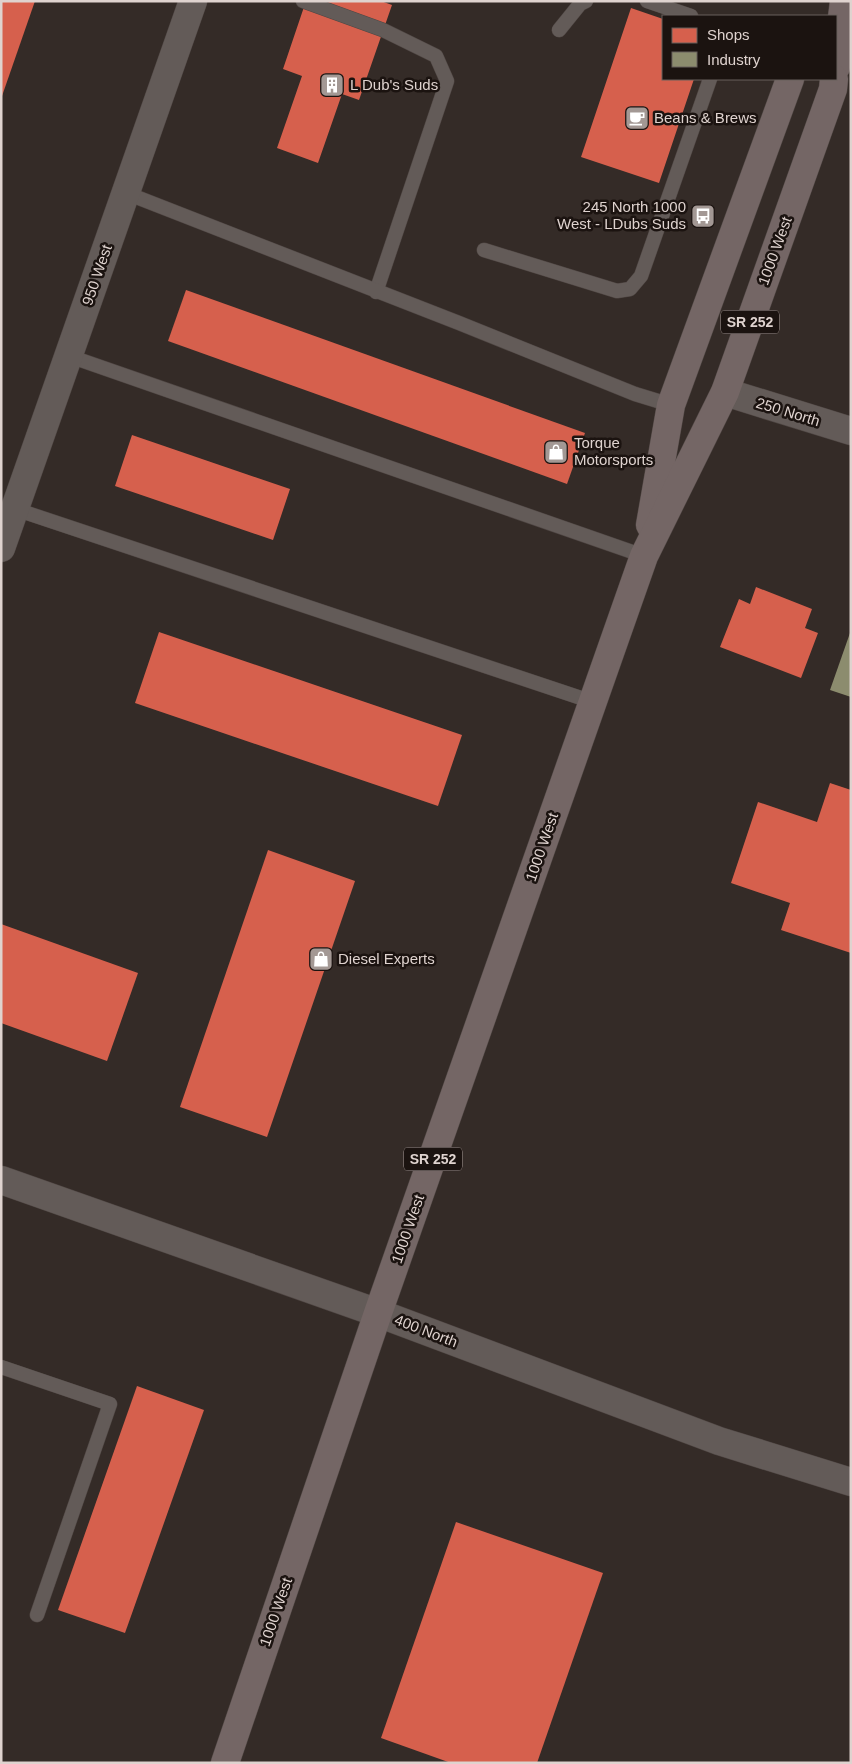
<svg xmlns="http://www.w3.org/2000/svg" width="852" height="1764" font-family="Helvetica,sans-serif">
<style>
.shops{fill:#d6604d}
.industry{fill:#8c8c6e}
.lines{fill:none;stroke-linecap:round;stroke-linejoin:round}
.lane-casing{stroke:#4f4643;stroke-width:15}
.street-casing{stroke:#4f4643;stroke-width:29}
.primary-casing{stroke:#4f4643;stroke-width:29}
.lane{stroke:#635b58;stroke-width:14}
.street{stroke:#635b58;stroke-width:28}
.primary{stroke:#746665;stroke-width:28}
.labels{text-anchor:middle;stroke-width:5;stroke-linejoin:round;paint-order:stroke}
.shield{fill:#1b1310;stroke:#a49996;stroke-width:1}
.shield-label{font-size:14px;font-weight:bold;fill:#dfd3cf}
.poi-label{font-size:15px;fill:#dfd3cf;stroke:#1b1310;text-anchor:start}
.street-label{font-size:15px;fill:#dfd3cf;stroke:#1b1310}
</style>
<rect width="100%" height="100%" fill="#342b27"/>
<g class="shops">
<path d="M1,1H35L2,96H1Z"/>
<path d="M306,1H381L392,5L359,100L342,94L318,163L277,148L302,76L283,69Z"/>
<path d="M631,8L663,19V79H694L659,183L581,157Z"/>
<path d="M186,290L585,433L567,484L168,341Z"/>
<path d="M132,435L290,489L273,540L115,486Z"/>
<path d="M756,587L812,609L805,628L818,633L801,678L720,647L739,599L750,604Z"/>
<path d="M159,632L462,735L438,806L135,703Z"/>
<path d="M830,783L851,790V953L781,930L790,903L731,883L758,802L817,822Z"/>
<path d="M268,850L355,881L267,1137L180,1107Z"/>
<path d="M1,924L138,973L107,1061L1,1023Z"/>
<path d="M137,1386L204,1410L125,1633L58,1610Z"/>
<path d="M456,1522L603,1573L537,1763H451L381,1738Z"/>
</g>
<path class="industry" d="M850,633H851V697L830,690Z"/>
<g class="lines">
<g class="lane-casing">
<g id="lane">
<path d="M303,1L383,30L436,56L447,81L376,292"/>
<path d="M647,1L691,16"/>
<path d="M559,30L580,4L586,1"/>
<path d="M126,193L459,323L635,394L671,405"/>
<path d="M484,250L617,291L630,289L641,276L710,79"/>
<path d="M69,356L644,556"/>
<path d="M15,509L593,702"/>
<path d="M1,1367L110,1404L37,1615"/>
</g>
</g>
<g class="street-casing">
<g id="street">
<path d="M725,392L851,431"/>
<path d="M1,548L193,1"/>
<path d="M1,1180L378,1313L719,1441L851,1482"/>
</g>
</g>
<g class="primary-casing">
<g id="primary">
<path d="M836,67L844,1"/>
<path d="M650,525L671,405L790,79"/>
<path d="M225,1763L378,1313L644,556L725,392L833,89L834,79"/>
</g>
</g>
<use href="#lane" class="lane"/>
<use href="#street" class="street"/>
<use href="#primary" class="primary"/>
</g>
<defs>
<g id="building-square" transform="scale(1.25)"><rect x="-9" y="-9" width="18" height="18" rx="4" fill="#a39894" stroke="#1b1310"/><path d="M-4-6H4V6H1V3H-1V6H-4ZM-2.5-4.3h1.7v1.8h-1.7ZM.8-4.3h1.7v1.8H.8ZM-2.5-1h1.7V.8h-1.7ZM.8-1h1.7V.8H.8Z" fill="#fff"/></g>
<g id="cafe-square" transform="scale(1.25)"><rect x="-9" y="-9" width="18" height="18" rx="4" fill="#a39894" stroke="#1b1310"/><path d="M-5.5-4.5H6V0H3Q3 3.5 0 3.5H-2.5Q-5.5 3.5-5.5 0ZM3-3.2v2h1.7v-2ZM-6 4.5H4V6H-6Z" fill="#fff"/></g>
<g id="bus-square" transform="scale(1.25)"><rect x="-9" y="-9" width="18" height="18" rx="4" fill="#a39894" stroke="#1b1310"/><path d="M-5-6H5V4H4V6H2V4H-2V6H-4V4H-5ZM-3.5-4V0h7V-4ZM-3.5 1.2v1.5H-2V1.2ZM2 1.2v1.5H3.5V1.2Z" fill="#fff"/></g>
<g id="shop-square" transform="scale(1.25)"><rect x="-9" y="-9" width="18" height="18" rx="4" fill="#a39894" stroke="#1b1310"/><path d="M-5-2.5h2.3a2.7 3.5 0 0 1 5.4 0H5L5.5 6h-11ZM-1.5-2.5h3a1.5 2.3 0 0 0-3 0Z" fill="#fff"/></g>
</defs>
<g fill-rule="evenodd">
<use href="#building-square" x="332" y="85"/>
<use href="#cafe-square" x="637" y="118"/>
<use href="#bus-square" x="703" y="216"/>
<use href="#shop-square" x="556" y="452"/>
<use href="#shop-square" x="321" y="959"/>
</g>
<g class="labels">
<g class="shield">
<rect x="721" y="310.5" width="58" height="23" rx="4"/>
<rect x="404" y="1147.5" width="58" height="23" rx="4"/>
</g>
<g class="shield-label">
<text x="750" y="327">SR 252</text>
<text x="433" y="1164">SR 252</text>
</g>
<g class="poi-label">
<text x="350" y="90">L Dub's Suds</text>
<text x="654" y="123">Beans &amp; Brews</text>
<text x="686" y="212" text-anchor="end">245 North 1000<tspan x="686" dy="17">West - LDubs Suds</tspan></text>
<text x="574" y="448">Torque<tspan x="574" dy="17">Motorsports</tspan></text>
<text x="338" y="964">Diesel Experts</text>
</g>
<g class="street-label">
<text transform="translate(775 251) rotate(-70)" y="5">1000 West</text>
<text transform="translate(97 275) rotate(-71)" y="5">950 West</text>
<text transform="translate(788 412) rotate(17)" y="5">250 North</text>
<text transform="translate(542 847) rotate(-71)" y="5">1000 West</text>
<text transform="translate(408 1229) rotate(-71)" y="5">1000 West</text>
<text transform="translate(426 1331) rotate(21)" y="5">400 North</text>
<text transform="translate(276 1612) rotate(-71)" y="5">1000 West</text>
</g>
</g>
<rect width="852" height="1764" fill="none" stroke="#dfd3cf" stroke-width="5"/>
<rect x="662" y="15" width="175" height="65" fill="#1b1310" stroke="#69605c"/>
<rect x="672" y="28" width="25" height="15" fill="#d6604d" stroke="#69605c"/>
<text x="707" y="40" font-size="15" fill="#dfd3cf">Shops</text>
<rect x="672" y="52" width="25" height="15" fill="#8c8c6e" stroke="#69605c"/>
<text x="707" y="65" font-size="15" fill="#dfd3cf">Industry</text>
</svg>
